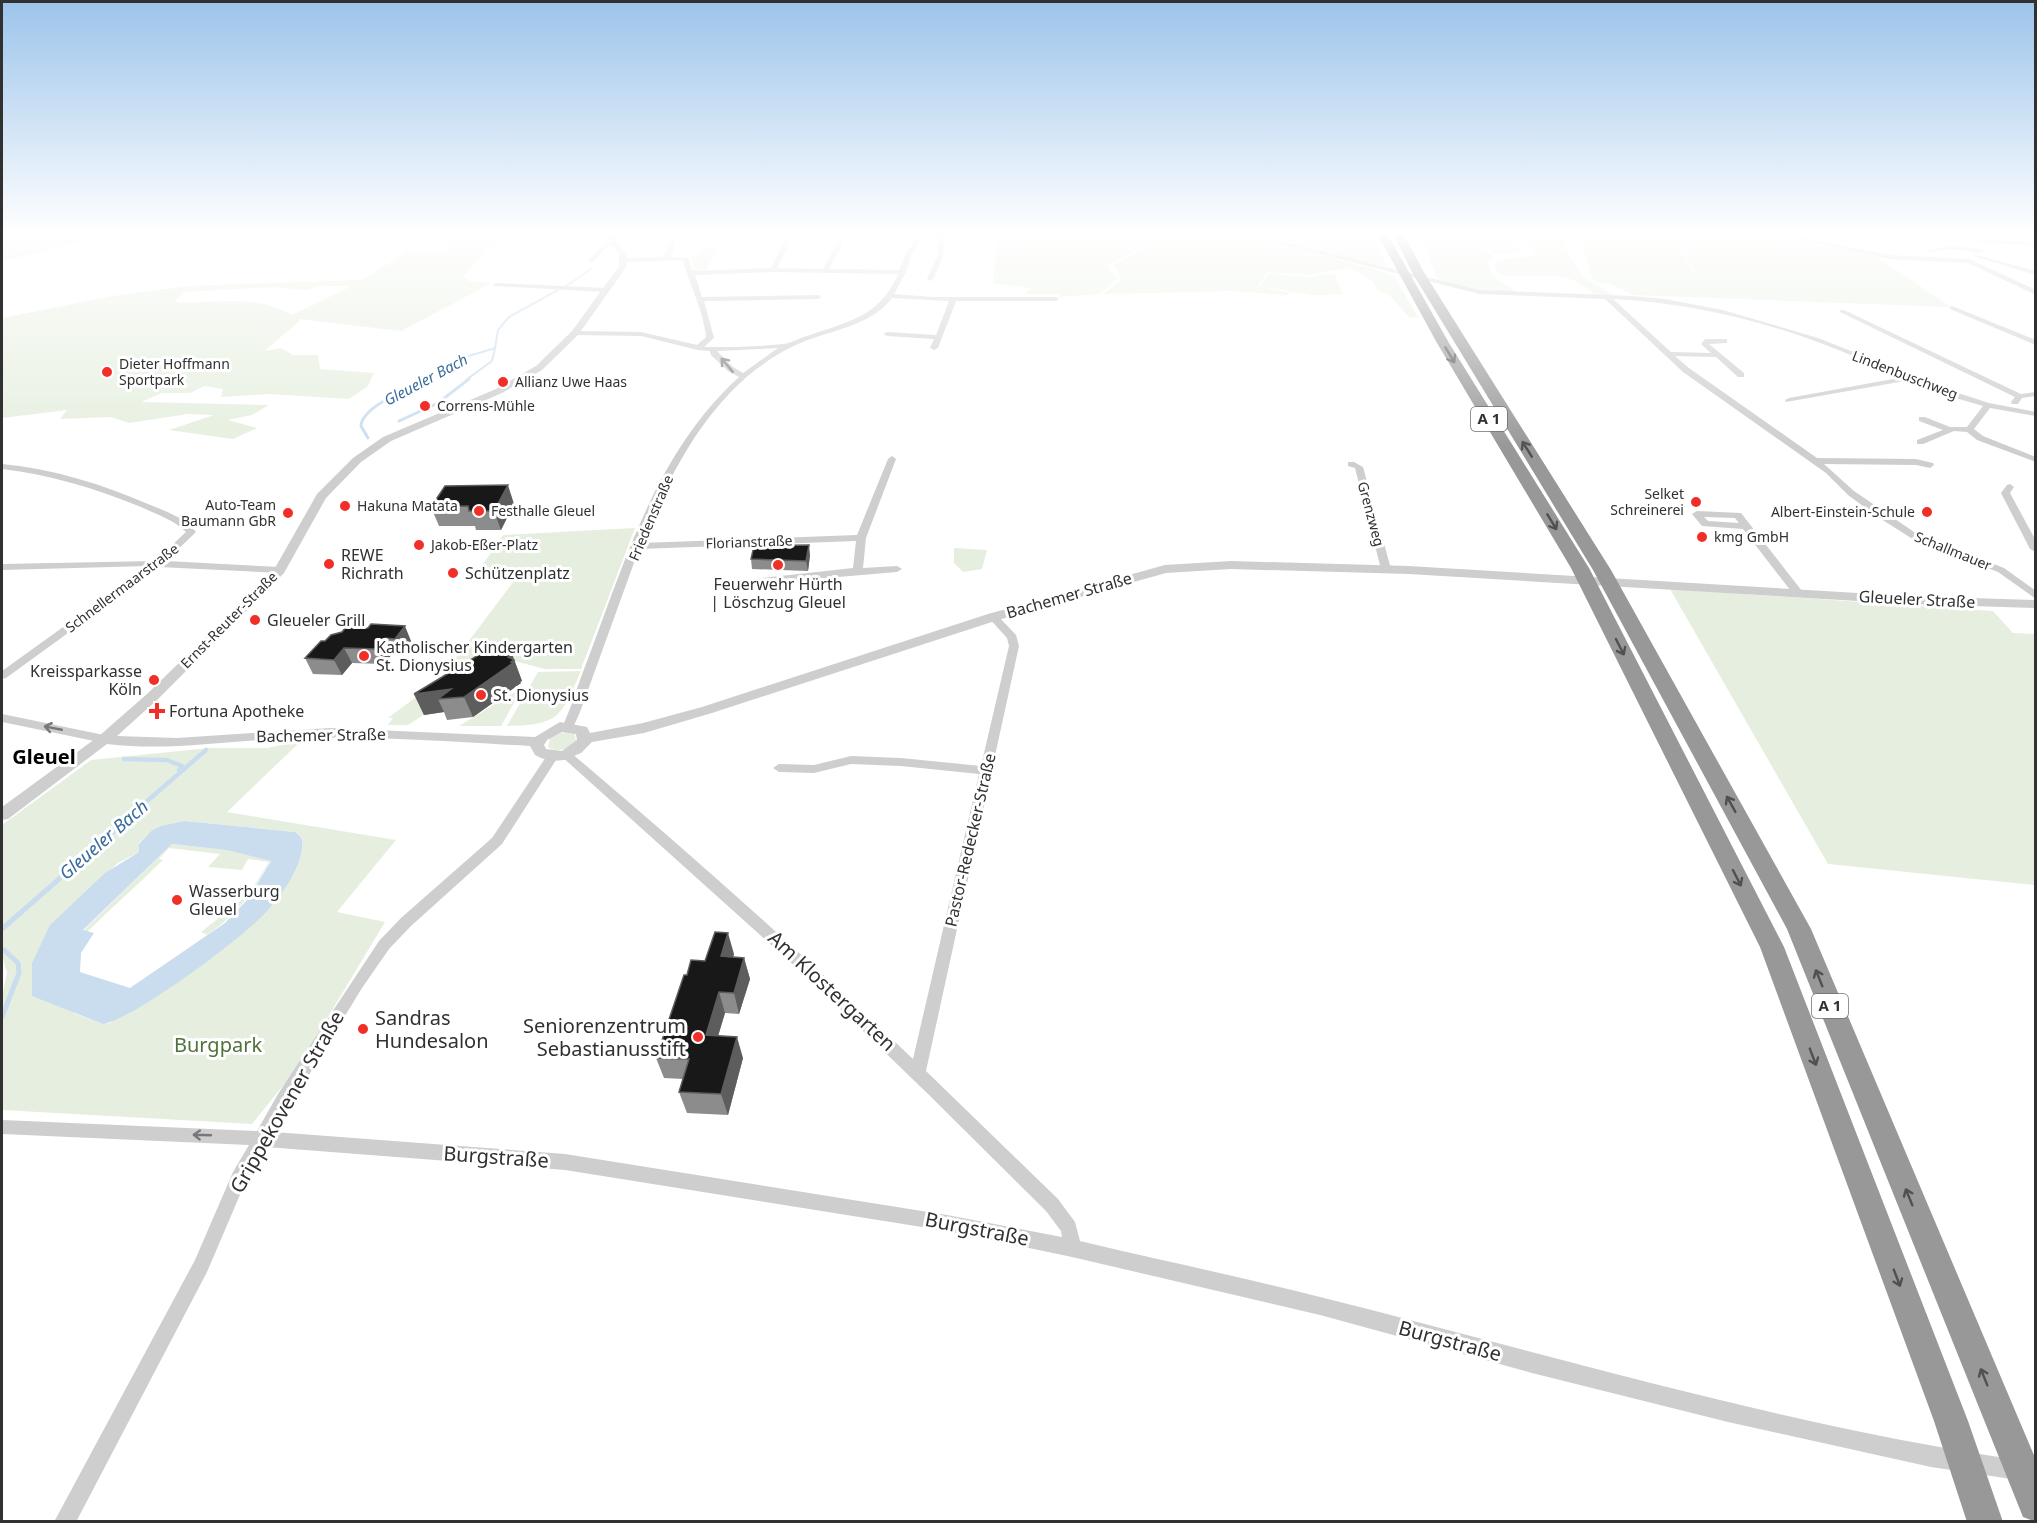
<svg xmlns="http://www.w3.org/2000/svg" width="2037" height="1523" font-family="'Noto Sans',sans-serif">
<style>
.green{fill:#e6efdf;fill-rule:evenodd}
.water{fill:#caddef;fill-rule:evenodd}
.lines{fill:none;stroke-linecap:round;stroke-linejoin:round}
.stream-far3{stroke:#caddef;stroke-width:2}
.stream-far2{stroke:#caddef;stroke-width:3}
.stream-far1{stroke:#caddef;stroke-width:4.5}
.stream{stroke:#caddef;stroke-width:5}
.minor{fill:#cecece;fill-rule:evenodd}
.tertiary{fill:#cecece;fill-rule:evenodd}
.motorway{fill:#989898;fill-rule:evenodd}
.wall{fill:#8c8c8c}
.shaded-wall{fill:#5d5d5d}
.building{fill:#181818;stroke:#5d5d5d;stroke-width:1.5}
.oneway{stroke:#505050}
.oneway2{stroke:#787878}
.poi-dot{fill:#f22e29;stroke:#fff;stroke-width:2}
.labels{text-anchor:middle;stroke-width:6;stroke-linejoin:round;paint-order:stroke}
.far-poi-label{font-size:14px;fill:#313131;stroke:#fff;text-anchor:start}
.far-street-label{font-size:14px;fill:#313131;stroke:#fff}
.far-water-label{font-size:15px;font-style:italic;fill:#386b9b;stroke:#fff}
.shield{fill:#fff;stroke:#6f6f6f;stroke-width:1.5}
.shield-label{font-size:15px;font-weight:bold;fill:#313131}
.poi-label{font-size:16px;fill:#313131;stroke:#fff;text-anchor:start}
.street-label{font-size:16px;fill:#313131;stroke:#fff}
.water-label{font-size:18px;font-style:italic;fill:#386b9b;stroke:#fff}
.quarter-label{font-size:20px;font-weight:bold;fill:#000;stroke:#fff}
.near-street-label{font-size:20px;fill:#313131;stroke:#fff}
.near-poi-label{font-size:20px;fill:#313131;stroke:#fff;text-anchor:start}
.near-park-label{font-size:20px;fill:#4f713a;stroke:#fff}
</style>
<rect width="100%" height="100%" fill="#fff"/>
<g class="green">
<path d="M2,235H108L2,261Z"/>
<path d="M461,235H501L463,276L468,281L492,283L401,331L298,319L300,321L264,351L281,348L293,355H318L320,369L374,373L368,386L349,399L269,394L221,397L223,389L204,386L190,393H162L141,402L269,405L252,415L228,420L257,428L233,439L169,430L214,415L188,414L129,423L111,417L60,419L67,410L2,418V318L113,296L186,286L362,280L407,252H442ZM320,286H352L292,315C255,293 214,305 174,302L183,292L272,287L306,290Z"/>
<path d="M998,235H1163L1107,266L1117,279L1099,294L1059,297V294H1025L1030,288L993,283Z"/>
<path d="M1168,235H1241L1375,269L1394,276L1418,317L1410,318L1388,294L1378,291L1372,281L1350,268L1309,275L1268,272L1258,286L1290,293L1288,295L1233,291L1103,294L1120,281L1119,273L1113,266L1115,264Z"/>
<path d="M1251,235H1375L1386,266H1377Z"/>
<path d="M1418,235H1465L1494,256L1487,262L1492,275L1518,293L1469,289L1438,279Z"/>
<path d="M1469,235H1501L1526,252L1495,254Z"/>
<path d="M1518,235H1563L1566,249L1583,277L1615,296L1596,295L1574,280L1560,276H1503L1496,271L1494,263C1507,254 1525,262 1537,252Z"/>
<path d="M1576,235H1671L1706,292L1674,235H1772L1876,256L1951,307L1633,295L1611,284L1594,282L1579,236Z"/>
<path d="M702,247H718L706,271L694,270L690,258L697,256Z"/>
<path d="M1270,273L1312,278L1323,274L1335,275L1343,294L1312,295L1260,286Z"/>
<path d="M635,528L581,669H545L510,660L408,725H388L393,718H388L440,679L514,581L473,579L503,535Z"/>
<path d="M954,548L987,550L982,569L963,572L954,563Z"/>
<path d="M1670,589L1993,611L2013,633L2035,634V885L1828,864Z"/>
<path d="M581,671C561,717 560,725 507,726L538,672Z"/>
<path d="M523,687L501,726H459Z"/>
<path d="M571,732L575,734L576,742C567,748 559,754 548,747L550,738L560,733Z"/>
<path d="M302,740L227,812L396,840L337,912L385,922L298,1067L252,1124L2,1110V997L7,973L2,956V825L91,760L209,748H268ZM185,821L295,832C306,838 303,844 301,855C285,920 165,986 110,1023L103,1024L74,1013L84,893L118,863L139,852V843L151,831Z"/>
<path d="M172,844L226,850L271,860C254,891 237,915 207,935L201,932L249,894L269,862L248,859L242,870L208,867L220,854L169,848L159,859L163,860C138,885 112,907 87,932L83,931Z"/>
</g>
<path class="water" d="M185,821L295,832C305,838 303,844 301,855C296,875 282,894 268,910C247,935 133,1020 103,1024L32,996V963L50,925L105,873L139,852V844L151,831L161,826ZM172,844L226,850L271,861L249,898L225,923L130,988L80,972L81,953L94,933L83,930Z"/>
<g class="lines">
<g class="stream-far3">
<path d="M2,260L102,235"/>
<path d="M566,286L591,269"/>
<path d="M428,380L459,359L495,348L498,330L509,317L558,290"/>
<path d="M466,380L492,361L495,348"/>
</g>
<g class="stream-far2">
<path d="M399,421L438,403L469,379"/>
<path d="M368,438L361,426C362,405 414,387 431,379"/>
</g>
<g class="stream-far1">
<path d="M124,759L167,760L182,766L179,770"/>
<path d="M138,809L206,750"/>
</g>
<g class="stream">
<path d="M2,929L140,808"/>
<path d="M2,1017L19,973L18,963L4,950"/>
</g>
<g class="minor">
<path d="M672,235H678L671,257L688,258L692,270L696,271L771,268L784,242L787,240L790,242L777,268L823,269L836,245L835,242L838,240L842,245L829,269L899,270L906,253L918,235H924L912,253L906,272L894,294L933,297H1056L1059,299L1056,301H956L938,348L934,350L930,348L934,339L887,336L883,334L887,332L936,335L949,301L892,298C870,327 829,330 798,344C718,380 673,464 642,543L857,535L888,459L892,456L896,459L866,538L863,568L897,566L902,569L897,572L755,584L752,583V579L853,568L856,541L639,549L580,712L572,730L568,731L562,727C571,709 576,690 583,672C623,568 654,454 739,377L728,371L711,355L710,351L698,350L641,336L575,335L572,333L575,331L641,332L697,345L706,337C703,309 690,287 683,260L625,262L622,260L625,258L664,257ZM773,272L898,274C881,315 849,322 810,335C801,337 792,343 783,344C758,347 729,347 704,347L714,338L704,301L818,299L821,297L818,295L702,297L695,275ZM778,348L743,373L733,367L718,352V351Z"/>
<path d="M939,235H945L943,257L933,279L930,281L927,279L937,257Z"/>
<path d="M1244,235H1252L1480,290L1632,296L1665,299L1723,310L1818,338L1955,392L1989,403L2036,412V416L1990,408L1974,429L1983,436L2036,457V462L1977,440L1967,432L1954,431L1923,444H1917V440L1943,430L1919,421V417H1925L1950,427H1967L1983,406L1949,396L1910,380L1786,402L1785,400L1789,398L1904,377C1874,365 1845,352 1815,341C1752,318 1680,302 1613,299L1671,352L1711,353L1701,344L1705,339H1727V343L1709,344L1744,373V377H1738L1716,357L1675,356L1689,368L1817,458L1916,459L1933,463L1934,465L1930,468L1916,465L1824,464L1854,491L1917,534L2004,568L2036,591V599L1998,572L1911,538L1878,517L1848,495L1826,473L1683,372L1605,299L1480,294Z"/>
<path d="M1777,235H1787L1890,255L1969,259L2036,290V295L1968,263L1890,259Z"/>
<path d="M1980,239L2036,242V246L1978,242Z"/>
<path d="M613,242L615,245L607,247L593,262H589V260L603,245Z"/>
<path d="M1950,245L1981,249L1984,251L1981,253L1950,249L1929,253L1926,251Z"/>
<path d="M1973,254L2036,271V275L1973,256Z"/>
<path d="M496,283L607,288L610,290L607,292L494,286L493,285Z"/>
<path d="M1952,306L2036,340V345L1950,309V307Z"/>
<path d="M1840,310H1844L2021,394L2036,392V396L2022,398L2018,404H2012L2011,402L2015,397L1840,312Z"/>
<path d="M1348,462H1354L1363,467L1391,569L1389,571L1386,572L1381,569L1355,468L1348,466Z"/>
<path d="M2,464C54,469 101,484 148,504C165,511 184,517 196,532L166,561L280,567L285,570L280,573L159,567L6,678L2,679V671L148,566L2,570V564L155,561L186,532C174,520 156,514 141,507C95,488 51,475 2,469Z"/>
<path d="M2010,484L2014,487L2010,493L2036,541V552L2030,549L2001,493L2007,485Z"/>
<path d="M1697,511L1741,513L1802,591V595H1794L1743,529L1702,526L1692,514ZM1704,517L1735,518L1739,523L1708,521Z"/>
<path d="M993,614L997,615L1016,635L1019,646L926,1071L1058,1199L1075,1222L1080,1241C1160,1260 1241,1277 1320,1297C1552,1355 1781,1425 2018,1460L2025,1463L2028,1470L2025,1477L2018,1480L1931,1467L1728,1422L1532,1373L1320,1315L1072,1257L947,1231L565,1170L266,1147L245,1183L207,1272L76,1522H54L195,1260L233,1172L249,1145L2,1134V1120L257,1131L278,1094L379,941L401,918L492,838L548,754L552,753L558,757L502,844L411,926L389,949L362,988L274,1132L565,1154L947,1215L1062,1237L1061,1231L1046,1211L928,1094L809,979L560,755L566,751L570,752C687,851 802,953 913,1059L979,774L901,766L851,764L814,773L779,772L773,768L779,764L814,765L851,756L901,758L981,766L1009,646L1007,638L988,617Z"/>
<path d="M2,714L104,735L110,739L104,743L2,722Z"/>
</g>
<path class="tertiary" d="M605,235H612L627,255V266L578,335L542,370L502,393L391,441L361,462L326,498L284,573L157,700L117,736L177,738L330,728L535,737L560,722L587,727L590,733L643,723L702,707L988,614L1165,565L1231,561L1409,566L1908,596L2036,600V608L1908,604L1409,574L1231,569L1166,573L998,620L712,713L644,733L592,742L581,753L564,760L552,761L541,758L535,755L530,746C454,742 378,736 302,738C237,739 173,752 107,744L8,819L2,820V807L99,736L147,694L257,587L275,568L317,494L353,458L383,437L496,389L536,366L572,331L619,266V255ZM562,732L576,734L577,740L562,751L546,749L544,745L547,740Z"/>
<g class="motorway">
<path d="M1378,235H1388L1449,343L1589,568L1784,947L1968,1421L2003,1522H1967L1934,1421L1760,947L1571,568L1437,343Z"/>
<path d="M1394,235H1404L1425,274L1611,570L1811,929L2036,1460V1522L2023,1517L1787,929L1593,570L1413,274Z"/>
</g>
</g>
<g class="wall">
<path d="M514,504L501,530H476L475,526H439L431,507Z"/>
<path d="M810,555L808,571L752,569L751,559Z"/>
<path d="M368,628L411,641L401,654H392L384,664L352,663L342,675L313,674L305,658L325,641Z"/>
<path d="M492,653L512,654L522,681L520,682L521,683L473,717L447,720L444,712L424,715L414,694Z"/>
<path d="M734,954L733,957L744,958L750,979L739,1014L725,1013L718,1036L743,1058L728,1115L687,1113L679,1092L683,1079L664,1078L656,1058L687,975Z"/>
</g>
<g class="shaded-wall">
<path d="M508,485L514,504L501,530L494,511Z"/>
<path d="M809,545L810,555L808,571L806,561Z"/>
<path d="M405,626L411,641L401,654L395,639Z"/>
<path d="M385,638L392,654L384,664L377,649Z"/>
<path d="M344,648L352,663L342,675L334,660Z"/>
<path d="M512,654L522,681L520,682L521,683L473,717L464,697L508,657Z"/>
<path d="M451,689L438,699L444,712L424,715L414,694Z"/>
<path d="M728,933L734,954L727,978L721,956Z"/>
<path d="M744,958L750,979L739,1014L734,993Z"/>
<path d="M719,992L725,1013L712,1056L706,1035Z"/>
<path d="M737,1037L743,1058L728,1115L721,1094Z"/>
</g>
<g class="building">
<path d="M508,485L494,511H469L468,506L431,507L445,486Z"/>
<path d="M809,545L806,561L751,559L754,546Z"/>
<path d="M371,624L405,626L395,639L385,638L377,649L344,648L334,660L305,658L321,641H325L331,635L342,632L346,627L368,628Z"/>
<path d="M499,649L512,654L508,657L514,660L511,662L513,663L464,697L438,699L451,689L414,694L485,651L492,653Z"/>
<path d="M715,932L728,933L721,956L744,958L734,993L719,992L706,1035L737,1037L721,1094L679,1092L689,1059L656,1058L684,975H687L691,960L705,961Z"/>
</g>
<defs><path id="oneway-shaft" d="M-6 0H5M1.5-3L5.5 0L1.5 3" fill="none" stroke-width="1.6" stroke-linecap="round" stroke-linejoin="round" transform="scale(1.5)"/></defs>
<g class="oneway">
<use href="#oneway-shaft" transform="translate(1450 355) rotate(59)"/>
<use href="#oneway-shaft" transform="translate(1527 449) rotate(-122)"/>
<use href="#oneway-shaft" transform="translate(1552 522) rotate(59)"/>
<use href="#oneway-shaft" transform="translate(1620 647) rotate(63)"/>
<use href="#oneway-shaft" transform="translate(1731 804) rotate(-119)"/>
<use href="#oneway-shaft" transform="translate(1737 878) rotate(63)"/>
<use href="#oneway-shaft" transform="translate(1819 978) rotate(-112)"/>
<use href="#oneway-shaft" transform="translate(1813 1057) rotate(69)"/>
<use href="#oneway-shaft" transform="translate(1909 1197) rotate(-112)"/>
<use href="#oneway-shaft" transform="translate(1897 1278) rotate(69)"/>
<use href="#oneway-shaft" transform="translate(1984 1377) rotate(-112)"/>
</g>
<g class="oneway2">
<use href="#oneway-shaft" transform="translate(727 365) rotate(-130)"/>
<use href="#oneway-shaft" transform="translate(53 728) rotate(-169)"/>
<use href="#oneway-shaft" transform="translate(202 1135) rotate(-178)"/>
</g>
<linearGradient id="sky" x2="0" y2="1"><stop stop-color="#9cc4eb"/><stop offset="0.52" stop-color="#fff"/><stop offset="1" stop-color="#fff" stop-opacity="0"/></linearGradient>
<rect width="2037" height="448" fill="url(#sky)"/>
<g class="poi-dot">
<circle cx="107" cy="372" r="6"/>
<circle cx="503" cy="382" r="6"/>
<circle cx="425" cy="406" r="6"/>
<circle cx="1696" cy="502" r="6"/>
<circle cx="345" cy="506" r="6"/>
<circle cx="479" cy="511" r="6"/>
<circle cx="1927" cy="512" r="6"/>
<circle cx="288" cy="513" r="6"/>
<circle cx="1702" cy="537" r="6"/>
<circle cx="419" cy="545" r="6"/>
<circle cx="329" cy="564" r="6"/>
<circle cx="778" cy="565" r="6"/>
<circle cx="453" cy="573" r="6"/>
<circle cx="255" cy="620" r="6"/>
<circle cx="364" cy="656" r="6"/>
<circle cx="154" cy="680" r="6"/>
<circle cx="481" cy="695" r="6"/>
<path d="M154 702h6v6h6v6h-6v6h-6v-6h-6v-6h6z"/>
<circle cx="177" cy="900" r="6"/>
<circle cx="363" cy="1029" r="6"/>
<circle cx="698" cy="1037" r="6"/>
</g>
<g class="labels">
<g class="far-poi-label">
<text x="119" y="369">Dieter Hoffmann<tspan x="119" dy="16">Sportpark</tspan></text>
<text x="515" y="387">Allianz Uwe Haas</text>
<text x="437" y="411">Correns-Mühle</text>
<text x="1684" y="499" text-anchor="end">Selket<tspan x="1684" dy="16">Schreinerei</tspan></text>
<text x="276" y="510" text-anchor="end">Auto-Team<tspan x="276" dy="16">Baumann GbR</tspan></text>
<text x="357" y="511">Hakuna Matata</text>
<text x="491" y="516">Festhalle Gleuel</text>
<text x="1915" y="517" text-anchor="end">Albert-Einstein-Schule</text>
<text x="1714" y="542">kmg GmbH</text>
<text x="431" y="550">Jakob-Eßer-Platz</text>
</g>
<g class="far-street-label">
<text transform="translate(1905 375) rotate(21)" y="5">Lindenbuschweg</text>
<text transform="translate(1371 514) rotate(75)" y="5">Grenzweg</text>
<text transform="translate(651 518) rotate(-67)" y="5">Friedenstraße</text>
<text transform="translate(749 542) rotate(-2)" y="5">Florianstraße</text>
<text transform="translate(1953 551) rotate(22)" y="5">Schallmauer</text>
<text transform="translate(122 588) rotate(-37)" y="5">Schnellermaarstraße</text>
<text transform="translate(229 620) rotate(-45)" y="5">Ernst-Reuter-Straße</text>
</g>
<g class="far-water-label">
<text transform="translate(426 380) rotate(-28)" y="5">Gleueler Bach</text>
</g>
<g class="shield">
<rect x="1471" y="407" width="36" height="24" rx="4.5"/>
<rect x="1812" y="994" width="36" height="24" rx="4.5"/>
</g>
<g class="shield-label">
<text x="1489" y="424">A 1</text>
<text x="1830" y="1011">A 1</text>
</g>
<g class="poi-label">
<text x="341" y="561">REWE<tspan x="341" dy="18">Richrath</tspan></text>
<text x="465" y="579">Schützenplatz</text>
<text x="778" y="590" text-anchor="middle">Feuerwehr Hürth<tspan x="778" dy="18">| Löschzug Gleuel</tspan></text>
<text x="267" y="626">Gleueler Grill</text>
<text x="376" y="653">Katholischer Kindergarten<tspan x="376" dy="18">St. Dionysius</tspan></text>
<text x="142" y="677" text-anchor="end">Kreissparkasse<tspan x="142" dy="18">Köln</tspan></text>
<text x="493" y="701">St. Dionysius</text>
<text x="169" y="717">Fortuna Apotheke</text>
<text x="189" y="897">Wasserburg<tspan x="189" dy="18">Gleuel</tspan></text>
</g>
<g class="street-label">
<text transform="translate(1069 595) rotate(-16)" y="6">Bachemer Straße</text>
<text transform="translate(1917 599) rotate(3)" y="6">Gleueler Straße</text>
<text transform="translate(321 735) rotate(-1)" y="6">Bachemer Straße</text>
<text transform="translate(970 840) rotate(-77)" y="6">Pastor-Redecker-Straße</text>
</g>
<g class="water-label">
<text transform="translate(104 840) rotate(-41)" y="6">Gleueler Bach</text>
</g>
<g class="quarter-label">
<text x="44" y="764">Gleuel</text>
</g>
<g class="near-street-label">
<text transform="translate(832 991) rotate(43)" y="7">Am Klostergarten</text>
<text transform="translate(287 1102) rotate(-60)" y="7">Grippekovener Straße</text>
<text transform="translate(496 1157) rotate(4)" y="7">Burgstraße</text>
<text transform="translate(977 1229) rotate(11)" y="7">Burgstraße</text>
<text transform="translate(1450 1341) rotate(15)" y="7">Burgstraße</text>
</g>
<g class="near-poi-label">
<text x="375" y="1025">Sandras<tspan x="375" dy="23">Hundesalon</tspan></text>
<text x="686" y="1033" text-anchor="end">Seniorenzentrum<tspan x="686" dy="23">Sebastianusstift</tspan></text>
</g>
<g class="near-park-label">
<text x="218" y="1052">Burgpark</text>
</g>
</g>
<rect width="2037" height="1523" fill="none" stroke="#313131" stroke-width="6"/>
</svg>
